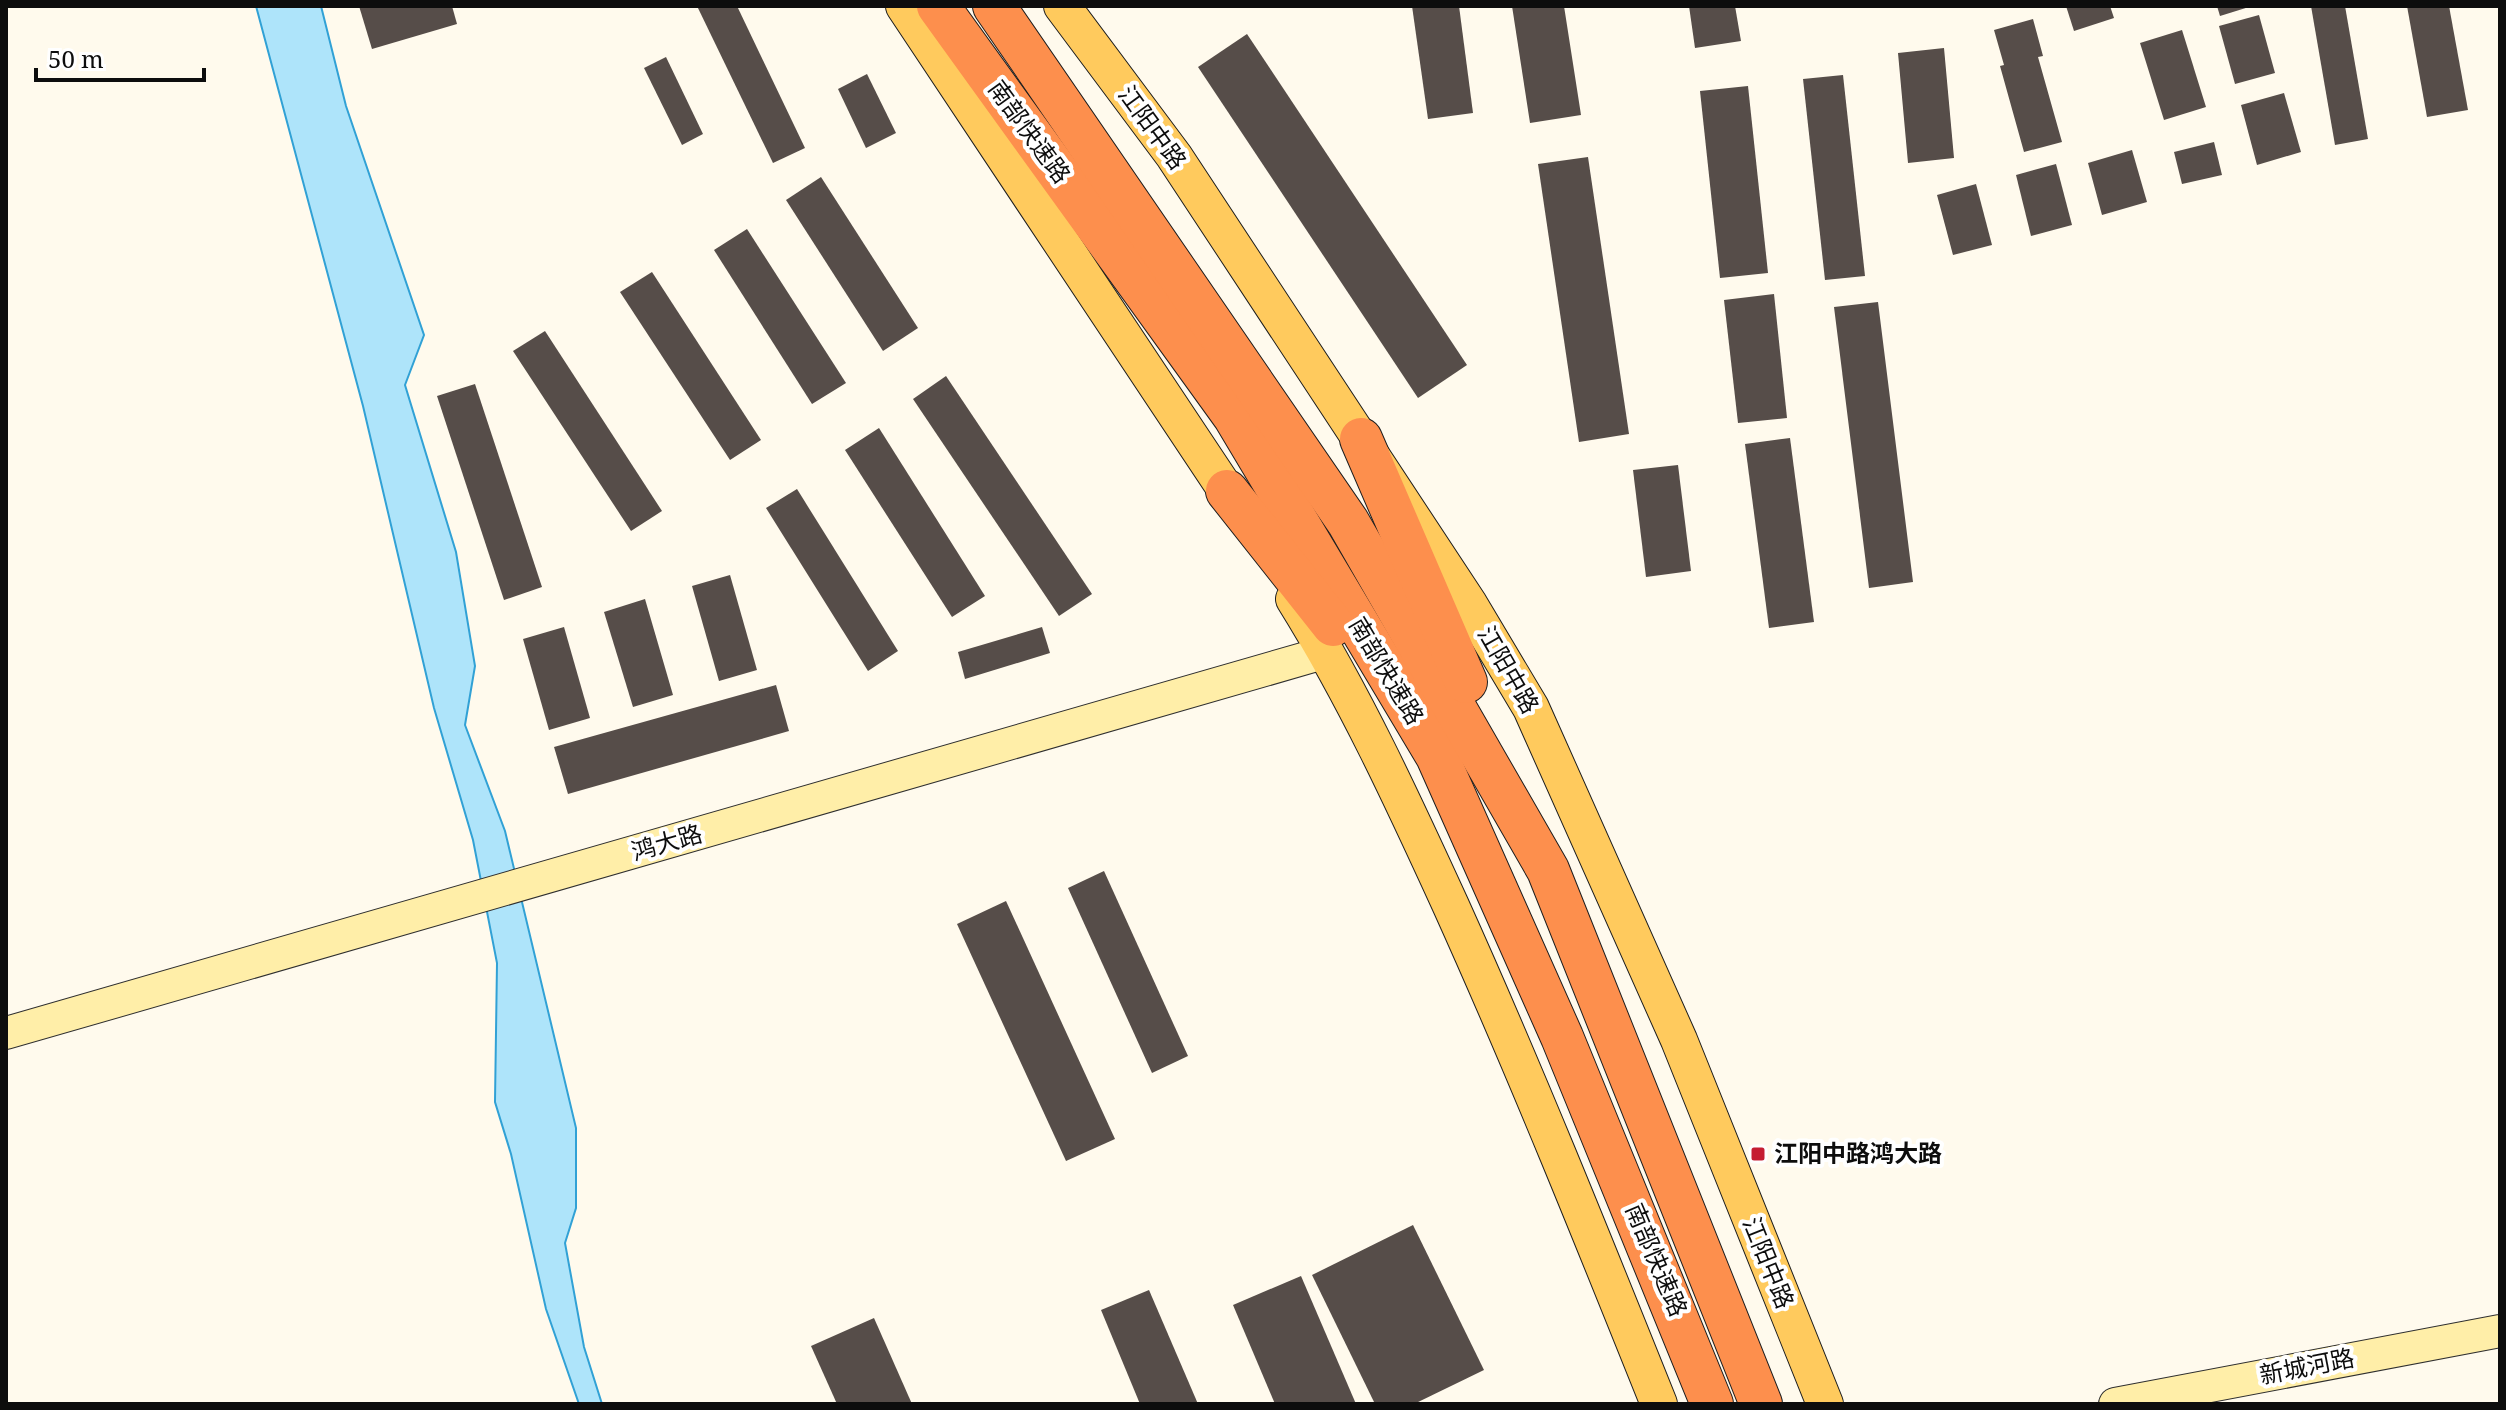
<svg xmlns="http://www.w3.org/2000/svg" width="2506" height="1410" font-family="'Noto Serif','Noto Sans SC',serif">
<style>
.water{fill:#aee4fa;stroke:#31a1d5;stroke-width:2}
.building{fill:#564d49}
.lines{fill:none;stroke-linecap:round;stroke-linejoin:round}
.secondary-casing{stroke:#2f2f2f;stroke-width:34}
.primary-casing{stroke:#1e1e1e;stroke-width:38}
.highway-casing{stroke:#1e1e1e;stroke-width:44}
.secondary{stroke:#ffeea8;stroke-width:32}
.primary{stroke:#ffca5d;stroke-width:36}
.highway{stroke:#fd8f4d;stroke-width:42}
.poi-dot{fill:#c51d32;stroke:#fff;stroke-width:3}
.labels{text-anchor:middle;stroke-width:8;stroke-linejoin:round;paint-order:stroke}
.street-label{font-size:24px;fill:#0d0d0d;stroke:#fff}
.poi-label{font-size:24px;font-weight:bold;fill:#0d0d0d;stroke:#fff;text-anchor:start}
</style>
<rect width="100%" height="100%" fill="#fffaed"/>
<path class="water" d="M256,6H321L346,106L424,335L405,385L456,552L475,666L465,725L505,831L576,1128V1208L565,1243L584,1347L602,1404H579L546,1309L511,1154L495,1102L497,963L473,840L434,708L363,406Z"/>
<g class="building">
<path d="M359,6H452L457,24L372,49Z"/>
<path d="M697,6H737L805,148L773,163Z"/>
<path d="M1412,6H1459L1473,113L1428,119Z"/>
<path d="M1512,6H1564L1581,115L1530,123Z"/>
<path d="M1689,6H1735L1741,41L1695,48Z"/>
<path d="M2066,6H2110L2114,18L2074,31Z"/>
<path d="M2217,6H2249V7L2220,16Z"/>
<path d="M2311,6H2345L2368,139L2335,145Z"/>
<path d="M2407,6H2449L2468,110L2427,117Z"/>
<path d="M2259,15L2275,73L2235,84L2219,26Z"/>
<path d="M2033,19L2043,56L2038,57L2062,142L2024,152L2000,66L2004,65L1994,30Z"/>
<path d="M2182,30L2206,107L2164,120L2140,43Z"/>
<path d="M1247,34L1467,365L1418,398L1198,67Z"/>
<path d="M1944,48L1954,158L1908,163L1898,53Z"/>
<path d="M666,57L703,134L682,145L644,68Z"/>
<path d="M867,74L896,133L866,148L838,89Z"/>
<path d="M1843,75L1865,276L1825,280L1803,79Z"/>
<path d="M1748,86L1768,273L1720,278L1700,91Z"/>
<path d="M2284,93L2301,152L2257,165L2241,105Z"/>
<path d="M2214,142L2222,175L2182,184L2174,152Z"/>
<path d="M2132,150L2147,202L2102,215L2088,163Z"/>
<path d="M1588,157L1629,434L1579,442L1538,164Z"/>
<path d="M2056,164L2072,225L2031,236L2016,175Z"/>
<path d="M821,177L918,328L883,351L786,200Z"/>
<path d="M1976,184L1992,245L1953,255L1937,195Z"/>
<path d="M747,229L846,383L812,404L714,250Z"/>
<path d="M652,272L761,440L730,460L620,292Z"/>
<path d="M1774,294L1787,418L1738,423L1724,300Z"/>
<path d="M1878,302L1913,582L1869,588L1834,307Z"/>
<path d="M545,331L662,511L631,531L513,351Z"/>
<path d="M946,376L1092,594L1059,616L913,399Z"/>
<path d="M475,384L542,587L504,600L437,396Z"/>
<path d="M879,428L985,596L952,617L845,450Z"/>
<path d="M1790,438L1814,622L1769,628L1745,444Z"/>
<path d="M1678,465L1691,571L1646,577L1633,470Z"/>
<path d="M797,489L898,651L868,671L766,508Z"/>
<path d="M730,575L757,670L719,681L692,586Z"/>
<path d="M645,599L673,695L633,707L604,612Z"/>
<path d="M564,627L590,718L549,730L523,639Z"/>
<path d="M1042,627L1050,653L965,679L958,652Z"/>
<path d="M776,685L789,731L568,794L554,747Z"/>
<path d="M1104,871L1188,1056L1152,1073L1068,888Z"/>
<path d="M1006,901L1115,1139L1066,1161L957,924Z"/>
<path d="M1413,1225L1484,1370L1414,1404H1375L1312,1275Z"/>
<path d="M1301,1276L1356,1404H1275L1233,1305Z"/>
<path d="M1149,1290L1198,1404H1140L1101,1310Z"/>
<path d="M874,1318L912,1404H837L811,1346Z"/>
</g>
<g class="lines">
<g class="secondary-casing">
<g id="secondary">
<path d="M6,1033L1327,652"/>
<path d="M2115,1404L2500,1331"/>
</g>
</g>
<g class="primary-casing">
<g id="primary">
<path d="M904,6L1242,514"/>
<path d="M1062,6L1174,156L1469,604L1531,708L1679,1040L1825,1404"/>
<path d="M1294,599C1355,697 1403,801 1451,906C1525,1070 1592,1237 1659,1404"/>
</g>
</g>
<g class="highway-casing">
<g id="highway">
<path d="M938,6L1234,416L1437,756L1562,1037L1712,1404"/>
<path d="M994,6L1348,522L1548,870L1761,1404"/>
<path d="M1361,439L1466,682"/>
<path d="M1227,491L1333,625"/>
</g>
</g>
<use href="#secondary" class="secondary"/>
<use href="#primary" class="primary"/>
<use href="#highway" class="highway"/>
</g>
<rect class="poi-dot" x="1750" y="1146" width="16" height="16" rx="4"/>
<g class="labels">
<g class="street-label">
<text transform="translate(1152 128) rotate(54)" y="8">江阳中路</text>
<text transform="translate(1029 132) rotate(54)" y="8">南部快速路</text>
<text transform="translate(1508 670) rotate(60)" y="8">江阳中路</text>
<text transform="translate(1386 671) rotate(59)" y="8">南部快速路</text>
<text transform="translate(667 843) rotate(-16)" y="8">鸿大路</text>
<text transform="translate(1656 1260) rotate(67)" y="8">南部快速路</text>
<text transform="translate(1768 1263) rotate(68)" y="8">江阳中路</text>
<text transform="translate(2307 1367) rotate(-11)" y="8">新城河路</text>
</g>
<g class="poi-label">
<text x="1774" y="1162">江阳中路鸿大路</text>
</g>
</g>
<rect width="2506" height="1410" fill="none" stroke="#0d0d0d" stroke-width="16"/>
<path d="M36 68v12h168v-12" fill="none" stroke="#0d0d0d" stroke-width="4"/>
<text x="48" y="68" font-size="24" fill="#0d0d0d" stroke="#ffffff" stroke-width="6" paint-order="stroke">50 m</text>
</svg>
